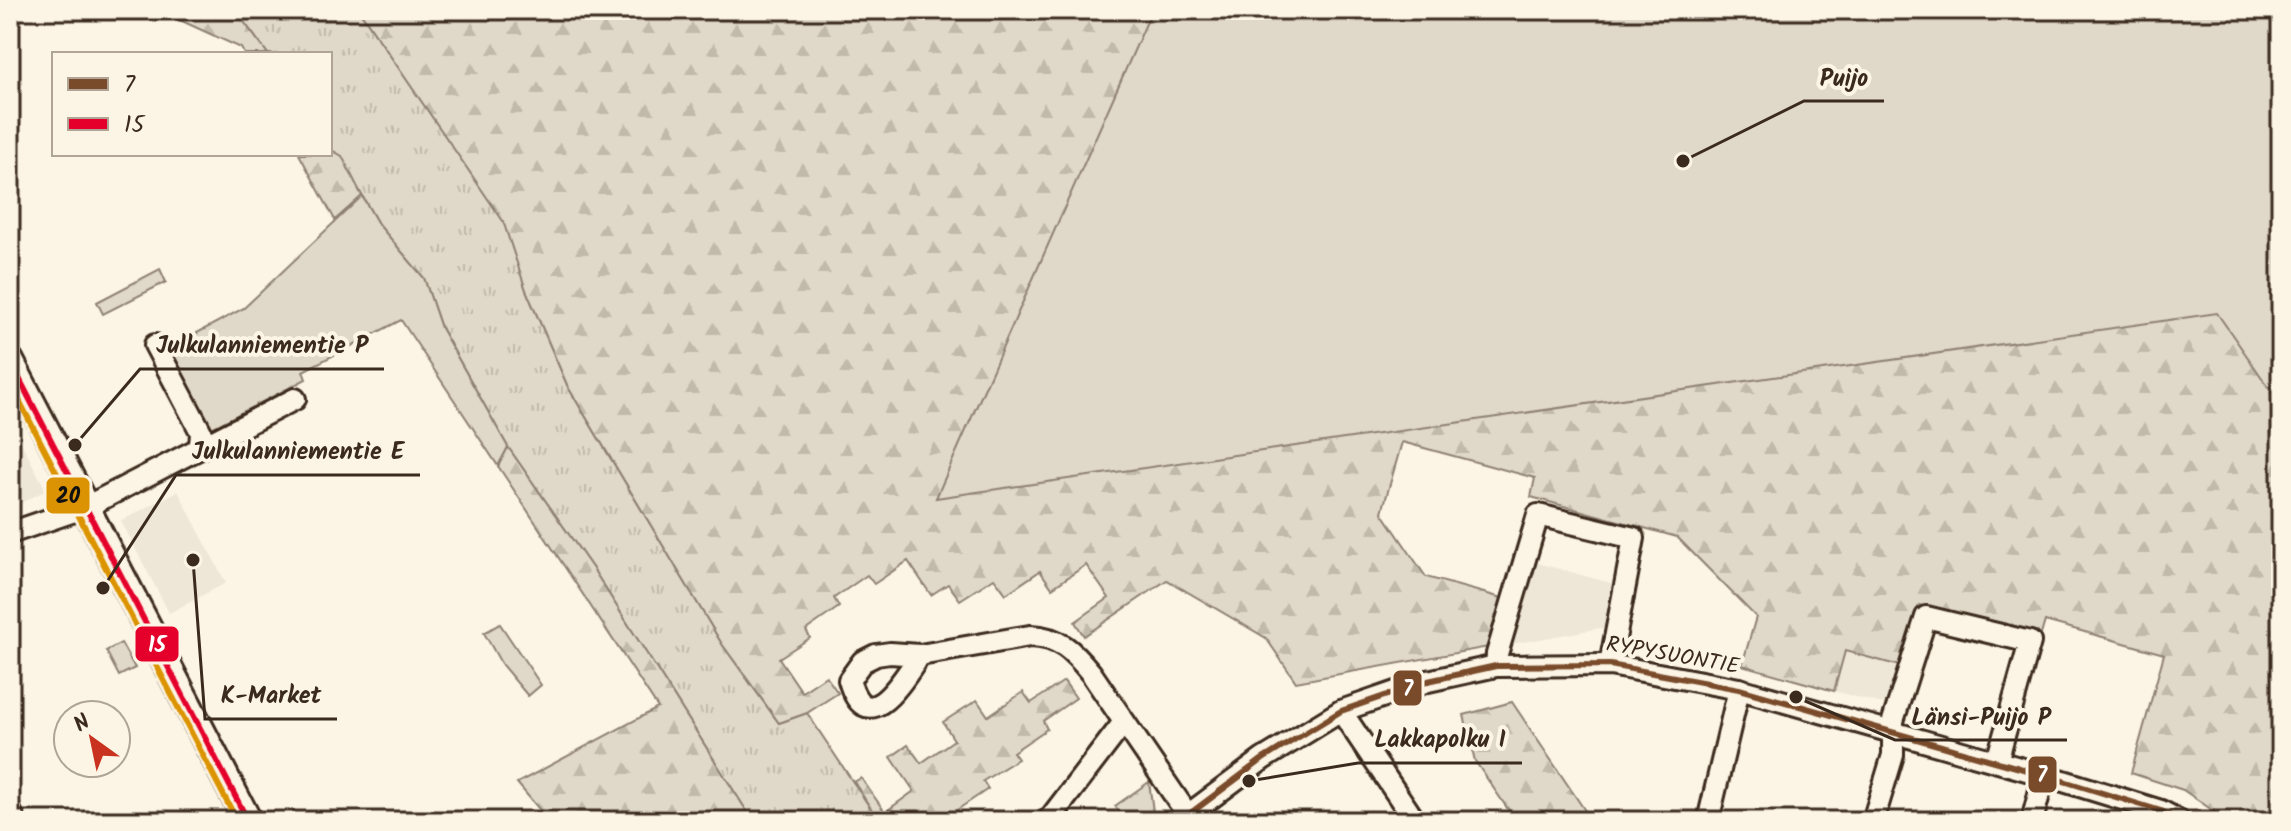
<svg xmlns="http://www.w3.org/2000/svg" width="2291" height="831" font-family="Kalam,sans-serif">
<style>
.built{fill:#eee6d6}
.grass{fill:url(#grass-tufts);stroke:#8e8173;stroke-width:2}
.forest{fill:url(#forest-firs);stroke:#8e8173;stroke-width:2}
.green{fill:#e0d8c8;stroke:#8e8173;stroke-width:2}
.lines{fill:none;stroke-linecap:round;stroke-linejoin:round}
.minor-casing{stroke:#3b2a1e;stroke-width:26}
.major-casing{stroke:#3b2a1e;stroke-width:32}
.minor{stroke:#fcf5e5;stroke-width:20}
.major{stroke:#fcf5e5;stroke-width:26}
.bus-1-casing{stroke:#fcf5e5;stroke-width:12}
.bus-2-casing{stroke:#fcf5e5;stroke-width:12}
.bus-3-casing{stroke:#fcf5e5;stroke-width:12}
.bus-1{stroke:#7a4b2a;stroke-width:6}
.bus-2{stroke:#e4002b;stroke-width:6}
.bus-3{stroke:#db9304;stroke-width:6}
.labels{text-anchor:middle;stroke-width:8;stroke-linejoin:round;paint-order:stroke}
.street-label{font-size:22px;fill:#3b2a1e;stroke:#fcf5e5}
.leader{fill:none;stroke:#3b2a1e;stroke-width:3}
.callout-dot{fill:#3b2a1e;stroke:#fcf5e5;stroke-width:3}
.callout-label{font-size:24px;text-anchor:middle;font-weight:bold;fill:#3b2a1e;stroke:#fcf5e5;stroke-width:8;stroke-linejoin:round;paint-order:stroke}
.line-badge{stroke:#fcf5e5;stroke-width:3}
.badge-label{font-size:22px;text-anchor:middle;font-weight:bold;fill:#fff}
.pale-badge-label{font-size:22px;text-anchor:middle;font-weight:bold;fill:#111}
</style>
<defs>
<pattern id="grass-tufts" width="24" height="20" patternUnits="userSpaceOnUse" patternTransform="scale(2)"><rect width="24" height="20" fill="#e0d8c8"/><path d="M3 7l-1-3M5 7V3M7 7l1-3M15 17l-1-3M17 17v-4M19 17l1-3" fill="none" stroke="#c1baab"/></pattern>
<pattern id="forest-firs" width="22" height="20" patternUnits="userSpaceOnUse" patternTransform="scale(2)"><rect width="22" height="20" fill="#e0d8c8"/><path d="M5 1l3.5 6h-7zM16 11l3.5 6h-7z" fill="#c1baab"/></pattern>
</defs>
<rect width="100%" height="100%" fill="#fcf5e5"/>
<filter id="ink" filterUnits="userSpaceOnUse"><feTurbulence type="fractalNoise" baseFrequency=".0125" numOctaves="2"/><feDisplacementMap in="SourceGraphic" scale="16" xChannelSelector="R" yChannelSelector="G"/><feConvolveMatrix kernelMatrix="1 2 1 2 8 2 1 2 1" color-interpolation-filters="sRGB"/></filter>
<g filter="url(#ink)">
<g class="built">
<path d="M10,421L46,490L10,509Z"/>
<path d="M178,491L226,583L169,613L121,521Z"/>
<path d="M1530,561L1618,585L1606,627L1506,645Z"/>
<path d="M1845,650L1900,666L1889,706L1834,691Z"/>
</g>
<path class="grass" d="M235,10H359L504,221L526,290L568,387L722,644L779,723L807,713L879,821H753L593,569L508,447L441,328L424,278L378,224L340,156L330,149V54H268Z"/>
<g class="forest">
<path d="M158,10H235L268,54H244L241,48Z"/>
<path d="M359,10H2281V821H2228L2183,790L2131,773L2164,654L2045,621L2040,638L1919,605L1900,666L1845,651L1834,691L1742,665L1756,617L1677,537L1531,497L1535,478L1402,442L1382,512L1426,577L1502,598L1489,647L1296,682L1266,638L1167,580L1084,636L1075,622L1109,598L1086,565L1052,588L1040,571L1006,594L994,578L960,600L948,584L931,595L908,561L874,584L867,575L834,598L839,607L806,630L810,638L779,658L802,692L826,676L838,693L807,713L779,723L722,644L568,387L526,290L503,221Z"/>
<path d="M330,149L342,156L362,196L335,220L299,154H330Z"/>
<path d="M508,447L593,569L753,821H549L517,783L658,708L498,466Z"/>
<path d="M1064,681L1076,698L1043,721L1047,729L1013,752L1018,759L983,781L988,789L954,812L960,821H879L854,782L861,778L885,812L914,791L891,757L908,745L921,763L954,740L943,722L977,700L988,716L1023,692L1031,703Z"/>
<path d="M1512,702L1592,821H1516L1475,761L1464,715Z"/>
<path d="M1149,782L1153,811L1145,821H1116L1122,816L1115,806Z"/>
</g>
<g class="green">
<path d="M1152,10H2281V405L2217,313L936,498Z"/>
<path d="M362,196L378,224L424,278L441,328L508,447L498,466L401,320L303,371L306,379L210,429L169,348L244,308Z"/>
<path d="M160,269L166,282L103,314L97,302Z"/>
<path d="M500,624L541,685L528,696L502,665L484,633Z"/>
<path d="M121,643L135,668L119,676L106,651Z"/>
</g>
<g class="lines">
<g class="minor-casing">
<g id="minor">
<path d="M155,345L201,432L200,448"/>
<path d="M10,533L86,507L295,399"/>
<path d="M920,655C904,678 867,743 849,680L862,662L876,655L890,653L920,655L1030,636C1060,637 1073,651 1091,673L1192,821"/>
<path d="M1496,666L1497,654L1538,515L1634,538L1610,665"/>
<path d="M1341,711L1415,821"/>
<path d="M10,811L15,821"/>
<path d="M1048,821L1124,722"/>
<path d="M1180,821L1263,759L1341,711L1428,681L1496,666L1610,665L1739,689L2044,775L2161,811L2180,821"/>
<path d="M1708,821L1739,689"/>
<path d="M1873,821L1893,755V721L1926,617L2030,642L1997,761"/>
<path d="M2032,821L2044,775"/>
</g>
</g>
<g class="major-casing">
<path id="major" d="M10,361L248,821"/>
</g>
<use href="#minor" class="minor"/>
<use href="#major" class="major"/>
<g class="bus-1-casing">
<path id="bus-1" d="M1180,821L1263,759L1341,711L1428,681L1496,666L1610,665L1739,689L2044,775L2161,811L2180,821"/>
</g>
<g class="bus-2-casing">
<path id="bus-2" d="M10,361L248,821"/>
</g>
<g class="bus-3-casing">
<path id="bus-3" d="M10,383L237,821"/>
</g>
<use href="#bus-1" class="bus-1"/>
<use href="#bus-2" class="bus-2"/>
<use href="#bus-3" class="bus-3"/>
</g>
</g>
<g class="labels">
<g class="street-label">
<text transform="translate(1673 654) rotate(10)" y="8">RYPYSUONTIE</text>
</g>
</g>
<path class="leader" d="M1683 161L1804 101H1884M75 445L140 369H384M103 588L176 475H420M193 560L205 719H337M1796 697L1895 740H2067M1249 781L1358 763H1522"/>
<g class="callout-dot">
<circle cx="1683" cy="161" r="8"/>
<circle cx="75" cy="445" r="8"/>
<circle cx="103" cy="588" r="8"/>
<circle cx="193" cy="560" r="8"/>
<circle cx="1796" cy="697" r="8"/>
<circle cx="1249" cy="781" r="8"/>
</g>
<g class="callout-label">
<text x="1844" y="86">Puijo</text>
<text x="262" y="353">Julkulanniementie P</text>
<text x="298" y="459">Julkulanniementie E</text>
<text x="271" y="703">K-Market</text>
<text x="1981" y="725">Länsi-Puijo P</text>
<text x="1440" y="747">Lakkapolku I</text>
</g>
<g class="line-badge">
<rect x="45" y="476" width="46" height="39" rx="8" fill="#db9304"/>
<rect x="134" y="625" width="46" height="38" rx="8" fill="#e4002b"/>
<rect x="1392" y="669" width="31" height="38" rx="8" fill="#7a4b2a"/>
<rect x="2027" y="755" width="31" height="39" rx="8" fill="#7a4b2a"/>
</g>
<g class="badge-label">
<text x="157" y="652">15</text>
<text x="1408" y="696">7</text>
<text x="2042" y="782">7</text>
</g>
<g class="pale-badge-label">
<text x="68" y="503">20</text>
</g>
<rect width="2291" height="831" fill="none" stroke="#fcf5e5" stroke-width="40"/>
<rect x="20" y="20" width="2251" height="791" fill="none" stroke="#3b2a1e" stroke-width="3" filter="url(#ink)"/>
<rect x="52" y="52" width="280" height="104" fill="#fcf5e5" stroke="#afa495" stroke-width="2"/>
<rect x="68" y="78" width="40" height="12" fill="#7a4b2a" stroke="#afa495" stroke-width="2"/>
<text x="124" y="92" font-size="24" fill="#3b2a1e">7</text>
<rect x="68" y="118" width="40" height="12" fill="#e4002b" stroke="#afa495" stroke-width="2"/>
<text x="124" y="132" font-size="24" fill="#3b2a1e">15</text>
<g transform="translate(92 739) rotate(327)"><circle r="38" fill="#fcf5e5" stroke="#afa495" stroke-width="2"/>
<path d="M0-6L14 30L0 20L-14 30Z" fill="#c8321e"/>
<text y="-12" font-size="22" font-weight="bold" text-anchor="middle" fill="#3b2a1e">N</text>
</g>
</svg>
